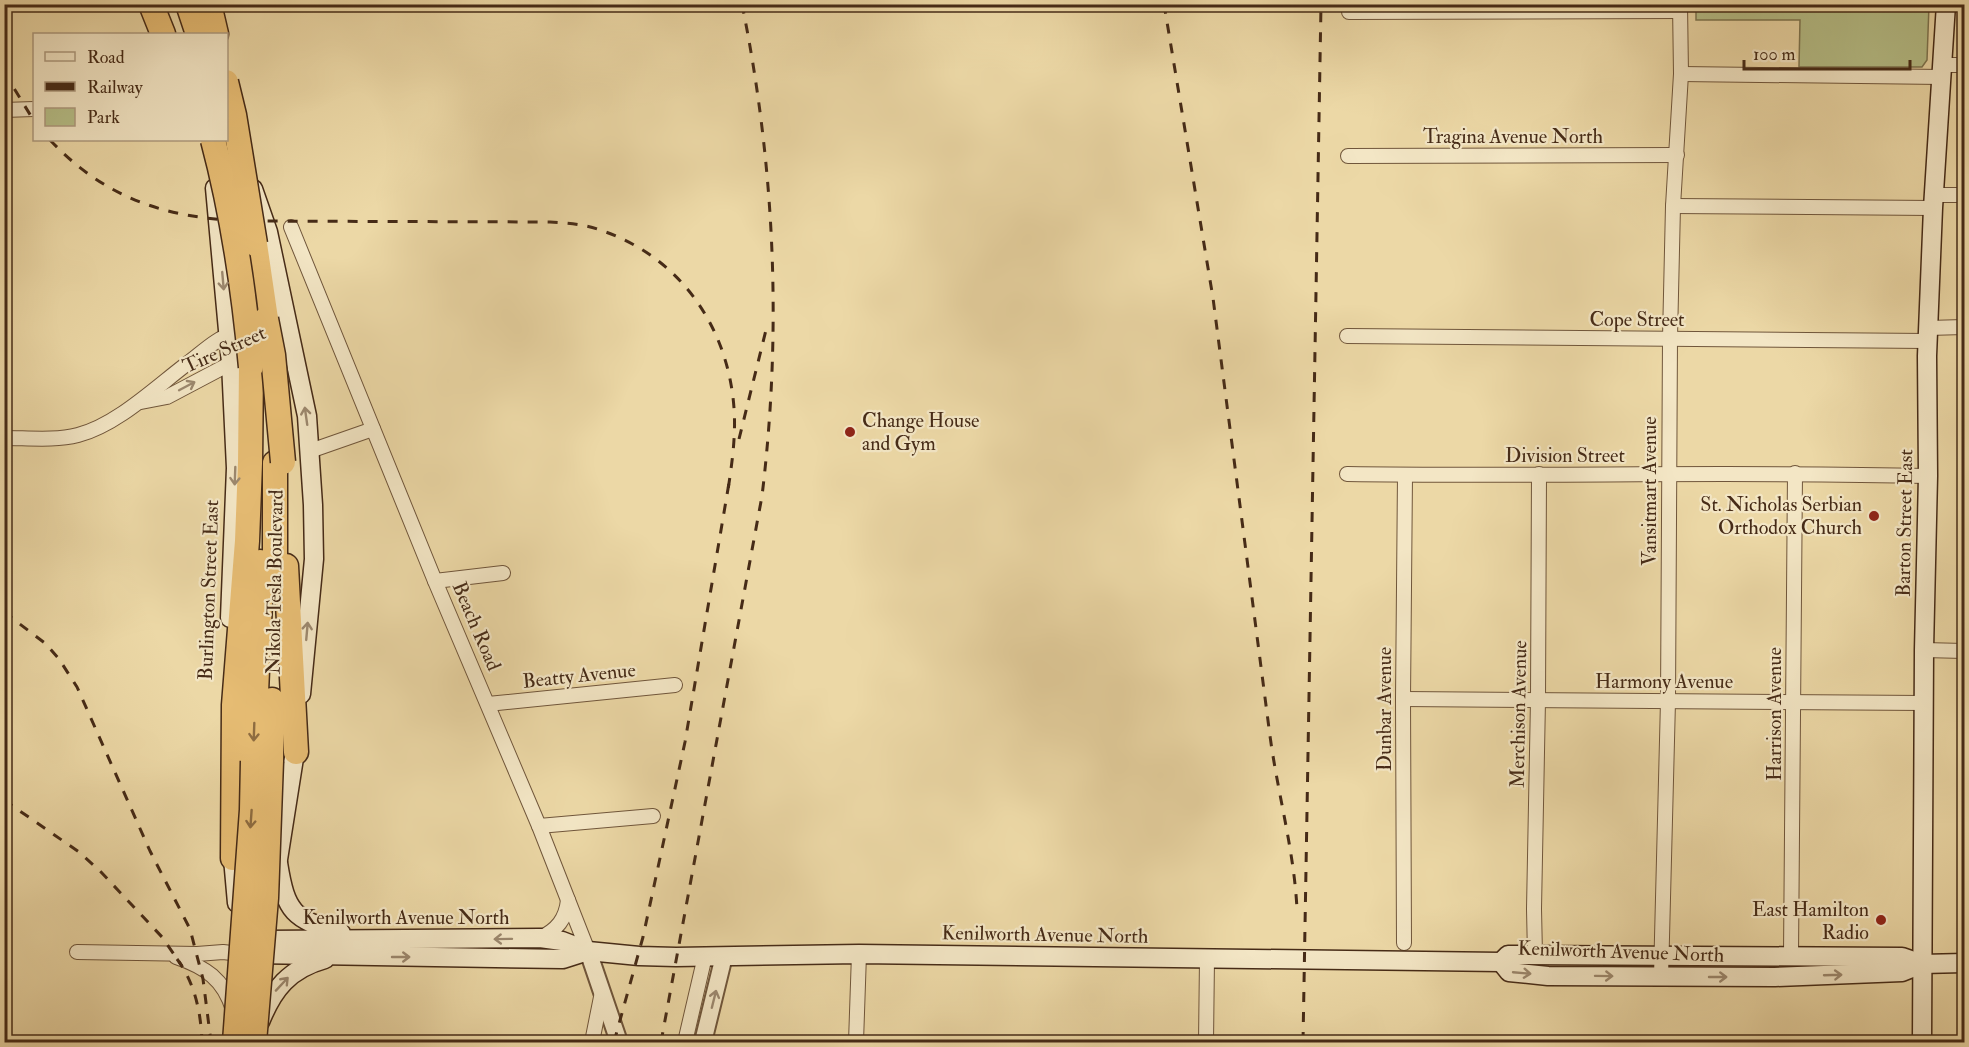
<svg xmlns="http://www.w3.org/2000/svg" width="1969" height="1047" font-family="'IM FELL Double Pica',serif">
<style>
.green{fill:#b6bf88;stroke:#7e7550;stroke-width:1.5}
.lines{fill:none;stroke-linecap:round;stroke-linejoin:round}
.minor-casing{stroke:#70563b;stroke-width:16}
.tertiary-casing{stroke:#70563b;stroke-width:20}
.secondary-casing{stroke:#462b17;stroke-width:21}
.motorway-casing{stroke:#462b17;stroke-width:27}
.minor{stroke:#f3e6c5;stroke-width:14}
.tertiary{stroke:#f3e6c5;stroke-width:16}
.secondary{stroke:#f3e6c5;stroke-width:18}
.motorway{stroke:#e6bc73;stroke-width:24}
.rail{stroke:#462b17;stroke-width:3;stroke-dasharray:10 10;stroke-linecap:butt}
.motorway-bridge-casing{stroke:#462b17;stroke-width:27;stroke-linecap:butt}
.motorway-bridge{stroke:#e6bc73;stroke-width:24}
.oneway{stroke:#9c886e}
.oneway2{stroke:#8e6c40}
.poi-dot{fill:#8f2418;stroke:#f3e6c5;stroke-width:2}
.labels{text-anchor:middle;stroke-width:4.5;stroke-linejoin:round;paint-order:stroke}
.street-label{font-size:20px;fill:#462b17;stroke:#f3e6c5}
.poi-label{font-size:20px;fill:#462b17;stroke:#f3e6c5;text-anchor:end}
</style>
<rect width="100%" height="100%" fill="#ecd8a6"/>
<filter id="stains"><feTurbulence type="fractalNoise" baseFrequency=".00333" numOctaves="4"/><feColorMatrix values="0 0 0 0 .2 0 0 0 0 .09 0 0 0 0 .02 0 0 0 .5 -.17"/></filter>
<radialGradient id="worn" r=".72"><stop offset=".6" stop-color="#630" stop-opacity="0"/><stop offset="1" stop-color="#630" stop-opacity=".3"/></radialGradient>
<path class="green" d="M1696,5H1929L1927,60L1922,67H1799L1800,20H1696Z"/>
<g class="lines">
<g class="minor-casing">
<g id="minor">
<path d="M1349,12L1680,11"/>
<path d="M1943,65H1964"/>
<path d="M1681,74L1942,77"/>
<path d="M4,110L34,109"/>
<path d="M1348,156L1677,155"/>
<path d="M1934,195H1964"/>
<path d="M1673,206L1933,208"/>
<path d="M291,227L435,581L539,826L588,951"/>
<path d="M1928,328L1964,327"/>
<path d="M1347,336L1928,341"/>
<path d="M141,402L167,397L237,360"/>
<path d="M4,438C28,438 55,441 78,435C117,425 156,387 188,363C202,353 217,337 234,334"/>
<path d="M310,451L373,429"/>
<path d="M1347,474C1540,477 1734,471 1928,476"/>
<path d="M435,581L503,573"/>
<path d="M1924,650L1964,651"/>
<path d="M1403,699L1924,703"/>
<path d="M488,704L675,685"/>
<path d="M539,826L653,816"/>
<path d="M540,938C557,930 566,919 568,900"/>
<path d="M1404,943L1403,699L1405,475"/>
<path d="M77,952L197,954L223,952L240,954"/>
<path d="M1535,955L1534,909L1538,700L1539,474"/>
<path d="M1791,955L1795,473"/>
<path d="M176,957C205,967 224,979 233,1010"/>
<path d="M1661,977L1668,701L1670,338L1673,206L1681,74L1680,4"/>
<path d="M592,1042L602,992"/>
<path d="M685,1042L705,956"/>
<path d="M856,1042L859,954"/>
<path d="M1206,1042L1207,959"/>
</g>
</g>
<g class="tertiary-casing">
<g id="tertiary">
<path d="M588,951L619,1042"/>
<path d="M703,1042L724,956"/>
</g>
</g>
<g class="secondary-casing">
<g id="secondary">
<path d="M215,188L231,363L236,468L230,618"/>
<path d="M253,189L268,232L307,416L313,505L314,559L301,694"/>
<path d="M232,847L237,903"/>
<path d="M278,863C286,913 293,919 341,933"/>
<path d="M276,872L297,739"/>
<path d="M251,943L265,940L540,938L562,941L588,951L639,956L676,957L859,954L1501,962L1508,955L1902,957L1922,964"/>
<path d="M249,954L563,959L588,951"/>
<path d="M1501,962L1509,972L1548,976L1775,977L1902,972L1922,964L1964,963"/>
<path d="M260,1022C273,989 289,969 325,959"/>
<path d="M1922,1042L1924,650L1928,476L1927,356L1933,208L1946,4"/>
</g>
</g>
<g class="motorway-casing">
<g id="motorway">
<path d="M151,4L163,34"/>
<path d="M188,4L198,34"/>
<path d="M209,4L216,34"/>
<path d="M255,244L266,319"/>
<path d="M286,566L296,752"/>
<path d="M275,587V463"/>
<path d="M253,761L260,602V562"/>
<path d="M271,761L272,700"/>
<path d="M233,858L234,705L247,541L250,463L251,367"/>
</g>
</g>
<use href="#minor" class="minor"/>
<use href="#tertiary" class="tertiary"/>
<use href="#secondary" class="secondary"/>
<use href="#motorway" class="motorway"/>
<g class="rail">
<path d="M1164,4L1213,298L1270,736C1278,795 1294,850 1297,909"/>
<path d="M4,72L34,121"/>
<path d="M50,140C104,197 162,217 240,221L550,222C567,223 584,224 600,230C679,256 728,326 734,408C736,436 732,463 728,490"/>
<path d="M739,439L767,326"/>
<path d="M4,612L46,644L59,659L77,687L150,851L190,929L203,979L211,1042"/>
<path d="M4,800L79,852L100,871L162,937L182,966"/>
<path d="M177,959C195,983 201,1013 202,1042"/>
<path d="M614,1042L643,937L685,742L729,483"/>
<path d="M661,1042L762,496C782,331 775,167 742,4"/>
<path d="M1303,1042L1321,4"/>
</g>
<g class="motorway-bridge-casing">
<g id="motorway-bridge">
<path d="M226,82L234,115L255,244"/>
<path d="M213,140C233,215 244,290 251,367"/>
<path d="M266,319L273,355L283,462"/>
<path d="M235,1042L252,810L253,761"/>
<path d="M254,1042L266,898L271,761"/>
</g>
</g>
<use href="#motorway-bridge" class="motorway-bridge"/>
</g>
<defs><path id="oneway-shaft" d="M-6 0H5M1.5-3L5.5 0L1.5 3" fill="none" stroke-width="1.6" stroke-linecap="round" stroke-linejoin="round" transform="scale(1.5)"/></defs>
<g class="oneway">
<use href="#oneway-shaft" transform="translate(223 281) rotate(85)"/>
<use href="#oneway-shaft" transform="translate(187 386) rotate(-28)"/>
<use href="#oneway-shaft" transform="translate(306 416) rotate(-98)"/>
<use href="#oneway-shaft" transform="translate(235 476) rotate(92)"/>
<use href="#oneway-shaft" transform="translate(307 631) rotate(-85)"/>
<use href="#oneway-shaft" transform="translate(503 939) rotate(179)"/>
<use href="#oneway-shaft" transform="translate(401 957)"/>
<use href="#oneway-shaft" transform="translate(1522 973) rotate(5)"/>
<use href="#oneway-shaft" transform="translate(1833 975) rotate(-2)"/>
<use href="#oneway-shaft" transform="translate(1604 976) rotate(1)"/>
<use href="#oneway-shaft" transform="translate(1718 977)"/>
<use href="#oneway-shaft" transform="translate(282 984) rotate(-47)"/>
<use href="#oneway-shaft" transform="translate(714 999) rotate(-76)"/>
</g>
<g class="oneway2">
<use href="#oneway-shaft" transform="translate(254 732) rotate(92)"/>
<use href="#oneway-shaft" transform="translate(251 819) rotate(94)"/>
</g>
<g class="poi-dot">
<circle cx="850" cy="432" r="6"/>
<circle cx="1874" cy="516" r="6"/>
<circle cx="1881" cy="920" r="6"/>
</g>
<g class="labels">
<g class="street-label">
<text x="1513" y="143">Tragina Avenue North</text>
<text x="1637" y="326">Cope Street</text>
<text transform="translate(224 349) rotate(-24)" y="7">Tire Street</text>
<text x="1565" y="462">Division Street</text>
<text transform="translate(1649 491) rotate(-90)" y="7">Vansitmart Avenue</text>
<text transform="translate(1904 523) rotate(-89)" y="7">Barton Street East</text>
<text transform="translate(274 582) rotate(-89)" y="7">Nikola Tesla Boulevard</text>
<text transform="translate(208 590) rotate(-88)" y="7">Burlington Street East</text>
<text transform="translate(477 626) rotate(67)" y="7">Beach Road</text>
<text transform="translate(579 675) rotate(-6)" y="7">Beatty Avenue</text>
<text x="1664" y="688">Harmony Avenue</text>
<text transform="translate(1384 709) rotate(-90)" y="7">Dunbar Avenue</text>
<text transform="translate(1518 714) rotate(-89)" y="7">Merchison Avenue</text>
<text transform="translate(1774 714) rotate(-90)" y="7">Harrison Avenue</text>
<text x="406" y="924">Kenilworth Avenue North</text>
<text transform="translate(1045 934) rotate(1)" y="7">Kenilworth Avenue North</text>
<text transform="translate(1621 951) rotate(2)" y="7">Kenilworth Avenue North</text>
</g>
<g class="poi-label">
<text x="862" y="427" text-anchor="start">Change House<tspan x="862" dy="23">and Gym</tspan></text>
<text x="1862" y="511">St. Nicholas Serbian<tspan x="1862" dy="23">Orthodox Church</tspan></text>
<text x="1869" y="916">East Hamilton<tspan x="1869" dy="23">Radio</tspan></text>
</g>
</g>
<rect width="1969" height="1047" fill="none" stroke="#ecd8a6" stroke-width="24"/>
<rect x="6" y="6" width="1957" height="1035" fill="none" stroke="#462b17" stroke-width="3"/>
<rect x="12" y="12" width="1945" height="1023" fill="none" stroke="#462b17" stroke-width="1.5"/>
<rect x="33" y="33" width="195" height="108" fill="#f3e6c5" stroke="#ae9b7f" stroke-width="1.5"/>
<rect x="45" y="52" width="30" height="9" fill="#f3e6c5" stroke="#ae9b7f" stroke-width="1.5"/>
<text x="87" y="63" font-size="18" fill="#462b17">Road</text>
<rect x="45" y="82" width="30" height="9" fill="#462b17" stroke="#ae9b7f" stroke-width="1.5"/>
<text x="87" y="93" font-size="18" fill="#462b17">Railway</text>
<rect x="45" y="108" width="30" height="18" fill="#b6bf88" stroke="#ae9b7f" stroke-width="1.5"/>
<text x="87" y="123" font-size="18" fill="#462b17">Park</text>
<path d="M1744 60v9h166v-9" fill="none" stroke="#462b17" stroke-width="3"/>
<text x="1753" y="60" font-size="18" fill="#462b17" stroke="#f3e6c5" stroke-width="4.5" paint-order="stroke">100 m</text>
<rect width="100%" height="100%" filter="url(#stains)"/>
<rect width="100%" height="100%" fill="url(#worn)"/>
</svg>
